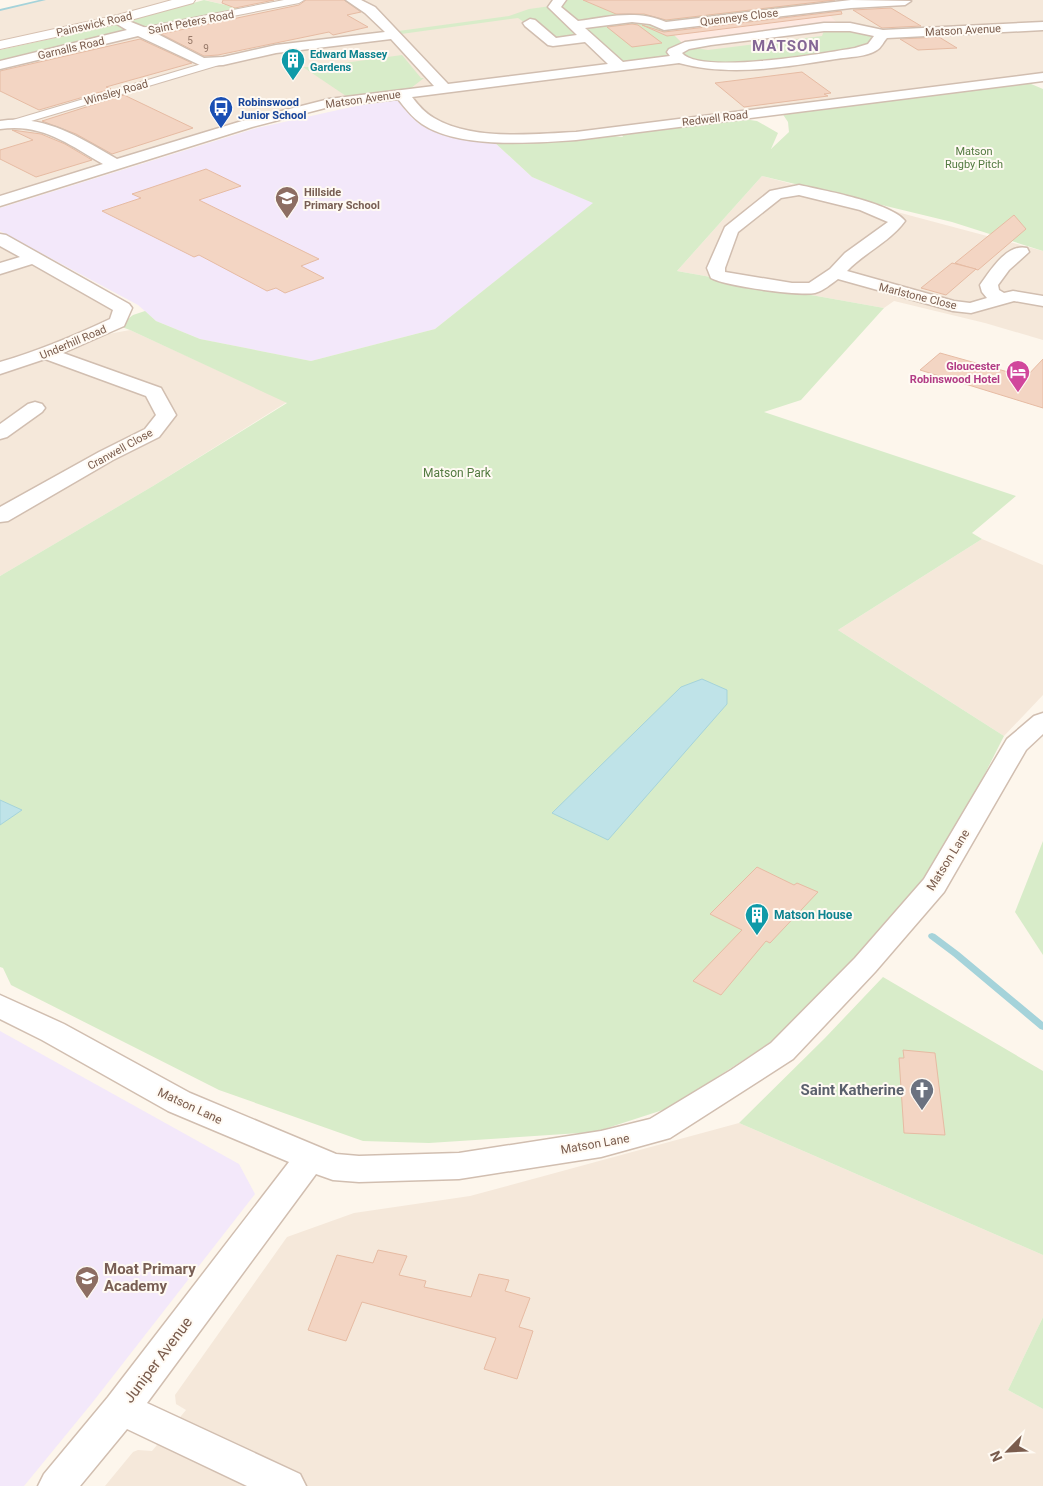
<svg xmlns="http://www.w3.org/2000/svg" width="1043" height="1486" font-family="Roboto,sans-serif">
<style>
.residential{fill:#f5e8da}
.commercial{fill:#fde8e0}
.education{fill:#f3e8fa}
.green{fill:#d8ecc9}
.water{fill:#bfe3e8;stroke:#a5d3da}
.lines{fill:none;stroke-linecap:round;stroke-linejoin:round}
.stream{fill:#a5d3da;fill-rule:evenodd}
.building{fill:#f3d5c3;stroke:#e6bba3}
.pedestrian-casing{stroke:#d1beb0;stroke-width:2}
.minor-casing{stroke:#d1beb0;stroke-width:3}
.secondary-casing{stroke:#d6c0b0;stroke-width:2}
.pedestrian{fill:#fff;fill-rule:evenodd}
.minor{fill:#fff;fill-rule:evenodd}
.secondary{fill:#fff;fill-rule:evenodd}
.labels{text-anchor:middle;stroke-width:4;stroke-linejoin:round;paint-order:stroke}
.number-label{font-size:10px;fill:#987a6a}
.far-street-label{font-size:11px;fill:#7a5c4d;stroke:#fffaf3}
.far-culture-label{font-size:11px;font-weight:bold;fill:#0d838f;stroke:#fffaf3;text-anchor:start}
.far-transit-label{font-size:11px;font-weight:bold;fill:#164399;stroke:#fffaf3;text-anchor:start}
.far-park-label{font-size:11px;fill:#537a41;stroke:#fffaf3}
.far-education-label{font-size:11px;font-weight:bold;fill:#785e54;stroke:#fffaf3;text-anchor:start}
.far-hotel-label{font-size:11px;font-weight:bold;fill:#b23c85;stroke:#fffaf3;text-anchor:end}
.park-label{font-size:12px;fill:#537a41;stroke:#fffaf3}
.street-label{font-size:12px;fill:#7a5c4d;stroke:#fffaf3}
.culture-label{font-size:12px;font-weight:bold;fill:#0d838f;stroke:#fffaf3;text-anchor:start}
.far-district-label{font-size:15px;font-weight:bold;letter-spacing:1px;fill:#846695;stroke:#fffaf3}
.near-worship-label{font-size:15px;font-weight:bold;fill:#5b616d;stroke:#fffaf3;text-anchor:end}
.near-education-label{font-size:15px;font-weight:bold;fill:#785e54;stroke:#fffaf3;text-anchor:start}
.near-street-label{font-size:15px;fill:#7a5c4d;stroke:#fffaf3}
</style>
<rect width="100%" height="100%" fill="#fdf6ec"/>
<g class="residential">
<path d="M44,0H192L0,45V10Z"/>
<path d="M205,0H1043V77L576,136H488L429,122L401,93L286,113L0,201V65L242,9Z"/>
<path d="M762,176L1043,251V340L985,323L894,301L884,308L677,271Z"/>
<path d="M0,239L123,308L118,322L87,338L130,330L287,402L153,486L0,576Z"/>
<path d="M982,539L1043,565V695L1004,736L838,630Z"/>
<path d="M739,1123L1043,1255V1317L1008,1390L1043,1409V1486H105L133,1452L138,1450L152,1451L186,1410L176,1404L175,1395L287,1237L354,1213L470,1196Z"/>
</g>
<path class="commercial" d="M821,8L841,26L685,46L664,26Z"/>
<g class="education">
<path d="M397,100L419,124L445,135L493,141L532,177L594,203L435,329L311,361L200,339L156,321L138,305L0,231V208L257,128L365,104Z"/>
<path d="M0,1031L239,1164L255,1194L92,1403L24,1486H0Z"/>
</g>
<g class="green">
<path d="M204,0L243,9L0,65V50L109,26Z"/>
<path d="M562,0H799L806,8L665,26L685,46L679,59L619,66L587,38L553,42L518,18L394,35L391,32L509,16L529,9L551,6Z"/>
<path d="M825,28C839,28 863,28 874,37L867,45L833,53L735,65L694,63L681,53L689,47L708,50L822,36Z"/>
<path d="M402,55L421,78H424L411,88L350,96H346L303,67H315Z"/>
<path d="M1024,81L1043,89V251L952,222L762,176L677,271L884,308L801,400L764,412L1016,496L972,533L982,539L838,630L1004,736L929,884L814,1011L759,1050L669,1108L595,1132L429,1143L363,1141L219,1090L11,985L3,968L0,967V576L153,486L287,403L130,330L119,326L133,315L145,311L156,321L200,339L311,361L435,329L593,203L532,177L493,141C533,142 572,141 613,136L623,137L622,135L630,134L743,119L757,121L778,133L771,149L789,132L788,122L782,113Z"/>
<path d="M1043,841V955L1015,912Z"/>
<path d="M883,977L1043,1071V1255L739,1123L825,1038Z"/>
<path d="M1043,1317V1409L1008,1390Z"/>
</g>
<g class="water">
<path d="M702,679L727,690V704L608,840L552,813L681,687Z"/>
<path d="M0,800L22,810L0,825Z"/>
</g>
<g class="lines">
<g class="stream">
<path d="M39,0H46L0,11V9Z"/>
<path d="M932,933L935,934L959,952L1043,1022V1030L1040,1029L953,956L929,938L928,936L929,934Z"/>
</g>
</g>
<g class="building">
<path d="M223,0H274L235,8L222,3Z"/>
<path d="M306,0H344L361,12L347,15L368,27L333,35L329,32L218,55L204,56L161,34L299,5Z"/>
<path d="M583,0H835L666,20L644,14H616Z"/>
<path d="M891,8L921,26L882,28L853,10Z"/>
<path d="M841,11L842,14L667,36L642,25L664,32Z"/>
<path d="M632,24L638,25L662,43L632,47L607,27Z"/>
<path d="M939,37L957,48L918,50L900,39Z"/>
<path d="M140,39L192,63L106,87L111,89L39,110L0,91V71Z"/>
<path d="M802,72L831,93L824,94L828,96L744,107L715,83Z"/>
<path d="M124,95L193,128L112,154L76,134L42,121Z"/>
<path d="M12,130L41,134L65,144L92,160L36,177L0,159V150L33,140Z"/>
<path d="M206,169L241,186L199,200L319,259L301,266L324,278L285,293L276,288L267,291L199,255L194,257L102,211L141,198L132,194Z"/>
<path d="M1014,215L1026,229L978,270L955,263Z"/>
<path d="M952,263L976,269L946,295L921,288Z"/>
<path d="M940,353L1026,377L1043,359V408L920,370Z"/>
<path d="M757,867L794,885L797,883L818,892L770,943L766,941L721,995L693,981L742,930L710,914Z"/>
<path d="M903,1050L935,1053L945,1135L904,1133L899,1058H904Z"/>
<path d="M378,1250L407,1256L399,1275L426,1281L424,1287L471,1297L479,1274L509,1280L505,1291L530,1298L519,1327L533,1331L517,1379L484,1369L496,1338L362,1302L346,1341L308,1330L337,1255L373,1263Z"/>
</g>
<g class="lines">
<g class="pedestrian-casing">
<g id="pedestrian">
<path d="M284,0H304L299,3L141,34L136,31L141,28Z"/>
<path d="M215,60L220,63L219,65L21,124H13L11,122L13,120Z"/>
</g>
</g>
<g class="minor-casing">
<g id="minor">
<path d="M346,0H361L375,7L448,84L608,64L585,42L553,46L548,45L525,26L523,23L530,19L535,20L556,38L577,35L548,7L553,0H566L561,7L578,21C607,17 637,9 666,22L851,0L911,1L905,5L851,8L664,30L650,24L632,22L585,28L623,62L670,56L667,52L669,49L685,42L824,23H850L883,30L1043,22V30L887,38C884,41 881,48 877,50C867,57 848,57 836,59C784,67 731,77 679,63L412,97C418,105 425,113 434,118C472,141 534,134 576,132L1043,73V81L576,140C533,143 459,149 422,124C412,117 405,108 398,99L329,107L252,127L0,206V196L103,164C68,144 42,123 0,129V121C45,114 80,138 117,159L242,121L329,99L434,86L391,39L276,53L223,65L202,66L138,36L0,69V61L127,30L110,20L111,17L116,16L146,28L204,58L223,57L276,45L385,32L365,13ZM824,31H850L874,36L868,44L855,48C826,53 700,75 682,53L689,49L711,45Z"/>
<path d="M799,185C822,190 892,203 905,221C891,241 864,253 847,271L954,301L970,303L987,298L982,292L980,285C990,271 1007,243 1027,248L1029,252L1009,270L998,285L999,290L1004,293L1013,291L1043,296V306L1014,301L971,313L953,311L838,279C831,284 823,291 815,293C798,296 725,286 711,278L707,268L725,227L770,191ZM799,195L860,210L888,222L845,253L830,269L809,283H792L725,272V268L738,232L781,198Z"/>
<path d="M0,234L6,235L129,304L132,308L124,326L63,353L161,388L176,415L159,437L113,460L8,521L0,522V507L99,452L145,429L156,415L146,396L45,359L0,374V362C38,351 74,336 110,319L113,310L32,264L0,274V263L20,257L0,246Z"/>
<path d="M35,402L42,404L45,408L42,412L7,437L0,439V424L28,404Z"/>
<path d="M1043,713V734L1026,750L944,892L875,972L793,1059L670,1138L601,1157L459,1179L359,1182L333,1180L316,1174L147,1403L300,1474L306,1486H247L127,1429L80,1486H38L44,1474L108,1397L289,1162L168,1111L42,1040L0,1019V995L64,1024L190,1093L336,1154L359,1156L459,1153L601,1131L650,1119L731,1070L771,1043L855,958L924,879L1007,739L1034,716Z"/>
</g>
</g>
<g class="secondary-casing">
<path id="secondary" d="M172,0H195L193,3L116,24L0,49V41L114,16Z"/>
</g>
<use href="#pedestrian" class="pedestrian"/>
<use href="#minor" class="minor"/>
<use href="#secondary" class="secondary"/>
</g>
<defs>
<g id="building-pin" transform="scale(1.25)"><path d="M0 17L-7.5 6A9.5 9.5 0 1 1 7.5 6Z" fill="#0f9aa8" stroke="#fffaf3"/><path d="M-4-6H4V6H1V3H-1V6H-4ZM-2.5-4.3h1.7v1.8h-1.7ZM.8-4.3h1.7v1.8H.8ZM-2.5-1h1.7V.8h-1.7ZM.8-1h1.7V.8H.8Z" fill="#fff"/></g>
<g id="bus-pin" transform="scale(1.25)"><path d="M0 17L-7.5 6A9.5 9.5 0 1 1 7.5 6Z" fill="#1a4fb4" stroke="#fffaf3"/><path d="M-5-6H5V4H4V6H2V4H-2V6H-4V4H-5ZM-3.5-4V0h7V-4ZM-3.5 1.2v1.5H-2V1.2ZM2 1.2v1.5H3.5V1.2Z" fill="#fff"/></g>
<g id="school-pin" transform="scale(1.25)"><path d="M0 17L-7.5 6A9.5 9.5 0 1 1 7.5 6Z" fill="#8d6e63" stroke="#fffaf3"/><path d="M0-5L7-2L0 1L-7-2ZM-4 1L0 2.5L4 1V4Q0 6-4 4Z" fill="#fff"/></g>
<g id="hotel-pin" transform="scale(1.25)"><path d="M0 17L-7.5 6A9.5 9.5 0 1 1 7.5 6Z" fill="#d1479c" stroke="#fffaf3"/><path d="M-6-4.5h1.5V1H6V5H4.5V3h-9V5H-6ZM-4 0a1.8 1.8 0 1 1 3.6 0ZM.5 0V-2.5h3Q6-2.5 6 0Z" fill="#fff"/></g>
<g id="church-pin" transform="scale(1.25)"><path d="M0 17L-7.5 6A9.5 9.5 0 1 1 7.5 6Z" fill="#6b7280" stroke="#fffaf3"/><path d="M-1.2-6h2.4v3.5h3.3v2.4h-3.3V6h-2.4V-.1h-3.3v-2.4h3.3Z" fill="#fff"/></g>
</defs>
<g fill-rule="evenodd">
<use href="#building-pin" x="293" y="60"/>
<use href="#bus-pin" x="221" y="108"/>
<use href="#school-pin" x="287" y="198"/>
<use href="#hotel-pin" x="1018" y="372"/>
<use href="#building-pin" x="757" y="915"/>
<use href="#church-pin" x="922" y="1090"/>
<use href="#school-pin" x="87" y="1278"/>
</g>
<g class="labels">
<g class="number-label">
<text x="190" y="44">5</text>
<text x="206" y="52">9</text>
</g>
<g class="far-street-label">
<text transform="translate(739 17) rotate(-7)" y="4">Quenneys Close</text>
<text transform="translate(191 22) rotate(-11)" y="4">Saint Peters Road</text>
<text transform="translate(94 24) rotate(-13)" y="4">Painswick Road</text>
<text transform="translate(963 30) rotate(-3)" y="4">Matson Avenue</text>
<text transform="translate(71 48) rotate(-13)" y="4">Garnalls Road</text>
<text transform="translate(116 92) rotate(-16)" y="4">Winsley Road</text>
<text transform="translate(363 99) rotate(-8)" y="4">Matson Avenue</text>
<text transform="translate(715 118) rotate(-7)" y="4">Redwell Road</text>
<text transform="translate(918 296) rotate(14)" y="4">Marlstone Close</text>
<text transform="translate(73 342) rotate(-23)" y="4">Underhill Road</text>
<text transform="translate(120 449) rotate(-29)" y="4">Cranwell Close</text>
</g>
<g class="far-culture-label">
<text x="310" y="58">Edward Massey<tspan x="310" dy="13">Gardens</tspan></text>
</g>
<g class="far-transit-label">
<text x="238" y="106">Robinswood<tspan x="238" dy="13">Junior School</tspan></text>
</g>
<g class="far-park-label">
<text x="974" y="155">Matson<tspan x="974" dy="13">Rugby Pitch</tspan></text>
</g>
<g class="far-education-label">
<text x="304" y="196">Hillside<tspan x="304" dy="13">Primary School</tspan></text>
</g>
<g class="far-hotel-label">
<text x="1000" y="370">Gloucester<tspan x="1000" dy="13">Robinswood Hotel</tspan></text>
</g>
<g class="park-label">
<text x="457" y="477">Matson Park</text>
</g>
<g class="street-label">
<text transform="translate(948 860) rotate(-58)" y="4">Matson Lane</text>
<text transform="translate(190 1106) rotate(25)" y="4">Matson Lane</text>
<text transform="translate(595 1144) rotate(-10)" y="4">Matson Lane</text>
</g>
<g class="culture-label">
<text x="774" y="919">Matson House</text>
</g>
<g class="far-district-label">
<text x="786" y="51">MATSON</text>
</g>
<g class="near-worship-label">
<text x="904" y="1095">Saint Katherine</text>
</g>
<g class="near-education-label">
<text x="104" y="1274">Moat Primary<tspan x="104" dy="17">Academy</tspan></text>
</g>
<g class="near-street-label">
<text transform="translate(158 1360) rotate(-53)" y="5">Juniper Avenue</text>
</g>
</g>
<g transform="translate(1008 1451) rotate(246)" stroke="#fffaf3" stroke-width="4" paint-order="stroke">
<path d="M0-4L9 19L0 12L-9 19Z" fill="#7a5c4d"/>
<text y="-8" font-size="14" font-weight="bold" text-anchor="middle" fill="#7a5c4d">N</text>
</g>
</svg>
